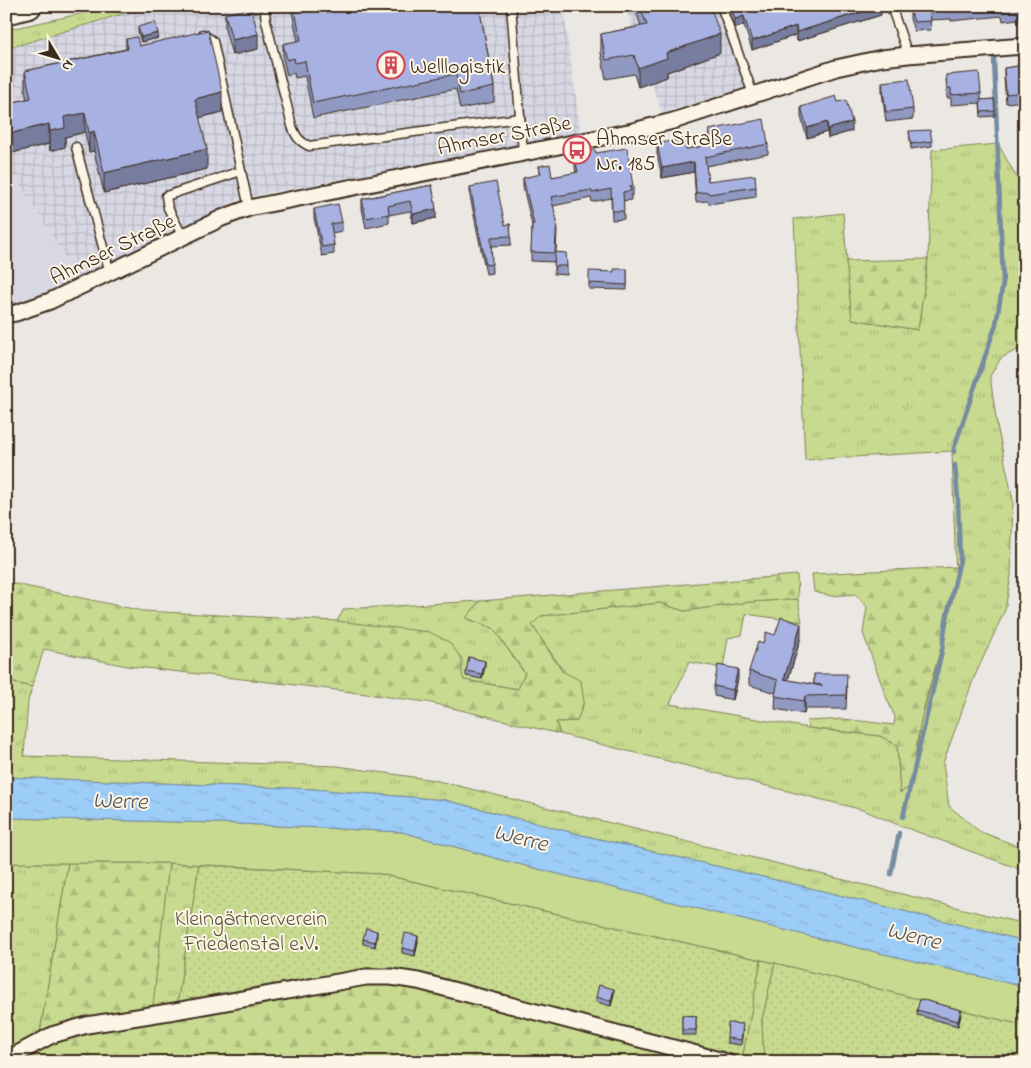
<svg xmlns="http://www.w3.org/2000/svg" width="1031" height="1068" font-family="'Indie Flower',sans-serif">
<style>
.built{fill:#d7d8e3}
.industrial{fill:url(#industrial-grid)}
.grass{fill:url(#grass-tufts);stroke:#818256}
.forest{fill:url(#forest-firs);stroke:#818256}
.park{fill:#c7da8f;stroke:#818256}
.garden{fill:url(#garden-dots);stroke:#818256}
.water{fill:url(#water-ripples);stroke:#758ba1}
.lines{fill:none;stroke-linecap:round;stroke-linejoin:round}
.stream{stroke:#758ba1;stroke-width:4.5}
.service-casing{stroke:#3b2a1e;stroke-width:11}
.minor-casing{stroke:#3b2a1e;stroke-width:19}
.trunk-casing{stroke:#3b2a1e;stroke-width:28}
.service{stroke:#fcf5e5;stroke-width:8}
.minor{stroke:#fcf5e5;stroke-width:15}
.trunk{stroke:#fcf5e5;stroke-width:24}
.wall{fill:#9099c2;stroke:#3b2a1e}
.shaded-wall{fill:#767d9e;stroke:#3b2a1e}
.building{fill:#a8b2e2;stroke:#3b2a1e}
.labels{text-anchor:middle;stroke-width:4;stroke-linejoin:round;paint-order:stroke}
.poi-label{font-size:22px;fill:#3b2a1e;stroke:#fcf5e5;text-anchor:start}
.street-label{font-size:22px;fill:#3b2a1e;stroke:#fcf5e5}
.park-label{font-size:22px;fill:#5e563a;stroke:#fcf5e5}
.water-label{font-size:24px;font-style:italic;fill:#535254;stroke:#fcf5e5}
</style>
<defs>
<pattern id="industrial-grid" width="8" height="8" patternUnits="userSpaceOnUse" patternTransform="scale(1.25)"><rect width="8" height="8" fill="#d7d8e3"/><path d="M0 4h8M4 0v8" fill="none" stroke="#b9bac2"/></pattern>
<pattern id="grass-tufts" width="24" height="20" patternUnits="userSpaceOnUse" patternTransform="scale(1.25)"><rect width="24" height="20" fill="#c7da8f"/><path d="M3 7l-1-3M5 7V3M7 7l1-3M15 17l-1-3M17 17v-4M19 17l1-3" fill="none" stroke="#acbb7b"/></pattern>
<pattern id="forest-firs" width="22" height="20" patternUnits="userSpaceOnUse" patternTransform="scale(1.25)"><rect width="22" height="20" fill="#c7da8f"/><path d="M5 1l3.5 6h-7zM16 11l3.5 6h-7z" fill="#acbb7b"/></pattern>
<pattern id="garden-dots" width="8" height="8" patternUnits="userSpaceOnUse" patternTransform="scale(1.25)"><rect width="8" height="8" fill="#c7da8f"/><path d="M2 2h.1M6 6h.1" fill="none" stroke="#acbb7b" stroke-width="1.8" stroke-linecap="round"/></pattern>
<pattern id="water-ripples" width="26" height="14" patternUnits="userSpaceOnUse" patternTransform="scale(1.25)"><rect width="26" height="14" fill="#9cccf8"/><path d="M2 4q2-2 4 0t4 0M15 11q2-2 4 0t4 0" fill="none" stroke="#87afd4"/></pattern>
</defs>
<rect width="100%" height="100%" fill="#ebe8e4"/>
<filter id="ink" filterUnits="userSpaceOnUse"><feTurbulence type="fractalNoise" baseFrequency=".02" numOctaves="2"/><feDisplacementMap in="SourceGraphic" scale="10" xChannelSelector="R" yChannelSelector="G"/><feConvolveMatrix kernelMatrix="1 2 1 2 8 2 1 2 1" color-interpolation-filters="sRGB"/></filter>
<g filter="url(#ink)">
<path class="built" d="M6,162L79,280L14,304L6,305Z"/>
<g class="industrial">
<path d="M148,6H563L581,134L242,198L79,280L6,162V49Z"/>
<path d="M625,6H724L752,86L662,113Z"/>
</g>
<g class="grass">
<path d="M116,6H148L6,49V30Z"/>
<path d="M998,144L1025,192V346L1001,358L990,376L997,425L1013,500L1011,576L1005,610L974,678L943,763L949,806L979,831L1025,849V871L901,826L863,810L560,734L556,722L577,721L584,702L532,625L541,616L660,603L684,611L750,602L798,599L802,622L746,614L742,635L728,638L723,668L689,662L670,704L809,728L880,736L897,745L900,792L911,786L921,721L946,631L956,579L952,451L805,460L794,219L843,213L852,319L918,330L928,259L932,150Z"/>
<path d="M480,601L466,618L493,628L525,674L519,689L464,680L462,675L337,621L344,609Z"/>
<path d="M6,681L32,687L28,701L24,756L337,766L434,780L1017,922L1025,893V941L806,887L586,836L445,800L313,789L6,777Z"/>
<path d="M6,863H68L37,1051L6,1062Z"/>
<path d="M169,863L199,865L177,1005L363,972L742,1059L761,960L775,963L762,1020L764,1062H695L691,1058L367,982L150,1023Z"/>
</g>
<g class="forest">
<path d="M928,259L918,330L852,319L846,261Z"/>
<path d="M956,567C954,620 932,669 921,721C916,742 915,764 911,786L900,793L897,745L880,736L809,728L807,721L844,719L894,725L895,717L887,699L863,633L867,607L855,594L831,596L814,592L812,574Z"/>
<path d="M797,575L798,599L750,602L684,611L660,603L541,616L532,625L562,671L581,681L584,702L577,721L556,722L560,734L427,702L313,687L127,666L44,649L32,687L6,681V582L143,611L337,621L429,632L449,642L462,659V675L464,680L518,689L525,673L493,628L466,618L480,601Z"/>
<path d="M68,863H169L151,1023L367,982L415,986L691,1058L695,1062H16L37,1051Z"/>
</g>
<path class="park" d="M6,818L219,823L402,832L502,860L829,941L1025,987V1026L775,963L380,874L169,863H6Z"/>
<g class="garden">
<path d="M199,865L380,874L761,960L742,1060L422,977L177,1005Z"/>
<path d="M775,963L1025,1026V1062H764L762,1020Z"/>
</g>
<path class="water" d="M6,777L313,789L445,800L586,836L806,887L1025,941V987L829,941L502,860L402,832L219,823L6,818Z"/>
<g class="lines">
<g class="stream">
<path d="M954,452V448L996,324L1003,283L994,59"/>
<path d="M903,817L942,651L946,620L960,560L958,499L955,465"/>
<path d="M891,874L899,833"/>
</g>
<g class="service-casing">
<g id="service">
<path d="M267,6L265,13L266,21L292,126C296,137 299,141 309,146L520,118"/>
<path d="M511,6L523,152"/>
<path d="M721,6L753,94"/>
<path d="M891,6L908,55"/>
<path d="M203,34L213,41L249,208"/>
<path d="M76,147L110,273"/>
<path d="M183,237L168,208L166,196L241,171"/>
</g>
</g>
<g class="minor-casing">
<g id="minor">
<path d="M6,315L16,313L50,301L222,218L249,208L633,131L673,121L836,68L882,58L908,55L1025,46"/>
<path d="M6,1060L52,1035L87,1025L175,1011L366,977H391L418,981L727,1062"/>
</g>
</g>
<g class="trunk-casing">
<path id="trunk" d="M6,12L29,6"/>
</g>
<use href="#service" class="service"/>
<use href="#minor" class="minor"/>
<use href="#trunk" class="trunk"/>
</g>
<g class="wall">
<path d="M292,6H479L494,87V102L460,109L456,89L313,118L305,76L295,78L294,73L287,75L283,59V44L298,41L292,12Z"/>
<path d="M634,6H710L720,53L667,72V77L638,87L634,74L606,79L601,53V34L641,26Z"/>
<path d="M914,6H1025V18L1003,21L1002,16L951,21V19L930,20L931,30L914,31L910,19V10L915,9Z"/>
<path d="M731,7L789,9L881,15L797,41L796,35L752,50L744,25L735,28L731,16Z"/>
<path d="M225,14L258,49L232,55L225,29Z"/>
<path d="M138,27L158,38L141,42L138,32Z"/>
<path d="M126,39L139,46L222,112L199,118L207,169L104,193L94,151L89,152L85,132L65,137V147L50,151L49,144L12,153L6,128V104L27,99L25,91V71L126,49Z"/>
<path d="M1025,65V101L1006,103L1004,77V68Z"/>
<path d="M946,75L981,93V100L994,99L995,116L981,117L980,103L951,105V98H947Z"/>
<path d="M882,82L913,109V119L886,122L882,92Z"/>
<path d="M838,102L852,131L828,138L827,132L807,138L801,117V107Z"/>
<path d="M709,130L768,144V154L706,166L708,181L756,187V197L709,204L708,201L696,202L694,172L662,178L657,154V144L686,149L699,147L709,142Z"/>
<path d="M909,131L932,141V146L911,149Z"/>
<path d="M585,152L596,153L633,186V195H631V200L623,201L624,219L612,220L611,198L592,202L591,198L553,206L557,230L556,252L567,266V275L554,274L555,262L531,261L532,225L523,187V178L539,175V166L552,177L576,173L575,167V158L585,156Z"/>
<path d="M432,185L436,218L413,223L410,211L389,215V223L366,228L362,209V199Z"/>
<path d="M470,187L505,225L510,224L511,245L491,246L492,273L486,274L470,196Z"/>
<path d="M314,209L342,222V231L332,233L334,245V254L322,256L314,218Z"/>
<path d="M627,269V290L589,289V283L614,272Z"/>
<path d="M775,635L801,637L788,680L814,685V674L847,687L846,709H805L804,714L775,709L776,693L749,685V671L763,644Z"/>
<path d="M485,666L482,679L466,676V671Z"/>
<path d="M738,679L733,700L714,696V686Z"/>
<path d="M377,936L375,947L363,944V939Z"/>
<path d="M418,941L415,956L402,953V948Z"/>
<path d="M614,994L611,1006L596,1002V997Z"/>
<path d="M917,1010L961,1015L958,1026L917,1015Z"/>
<path d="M682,1015L696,1016V1035H682Z"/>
<path d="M743,1030L741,1045L727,1043V1038Z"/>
</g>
<g class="shaded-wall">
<path d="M881,6V15L797,41V32Z"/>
<path d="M744,16V25L735,28V19Z"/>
<path d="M796,26V35L752,50V41Z"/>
<path d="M158,33V38L141,42V37Z"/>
<path d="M258,34V49L232,55V40Z"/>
<path d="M720,34V53L667,72V77L638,87V68L666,53Z"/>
<path d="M222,92V112L195,119V99Z"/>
<path d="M85,113V132L65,137V147L50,151V131L64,117Z"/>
<path d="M827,122V132L807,138V128Z"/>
<path d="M852,122V131L828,138V129Z"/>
<path d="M49,124V144L12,153V133Z"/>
<path d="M94,131V151L89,152V133Z"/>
<path d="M207,149V169L104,193V173Z"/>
<path d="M694,162V172L662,178V168Z"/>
<path d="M436,209V218L413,223V214Z"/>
<path d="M801,624V637L784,693V679Z"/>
<path d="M485,661V666L482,679V674Z"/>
<path d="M738,669V679L733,700V690Z"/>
<path d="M805,696V709L804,714V701Z"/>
<path d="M377,931V936L375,947V942Z"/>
<path d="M418,936V941L415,956V951Z"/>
<path d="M614,989V994L611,1006V1001Z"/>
<path d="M961,1010V1015L958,1026V1021Z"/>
</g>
<g class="building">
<path d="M294,6H479L494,87L460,94L456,74L313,103L305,61L295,63L294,58L287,60L283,44L301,40Z"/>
<path d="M640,6H710L720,34L666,53L667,58L638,68L634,55L606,60L601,34L647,25Z"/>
<path d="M788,6L789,9L798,6H880L797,32L796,26L752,41L744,16L735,19L731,7Z"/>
<path d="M915,6H1025V10L1003,12L1002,7L951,12V10L930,11L931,21L914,22L910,10L916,9Z"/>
<path d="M251,8L258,34L232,40L225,14Z"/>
<path d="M155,22L158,33L141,37L138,27Z"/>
<path d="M208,30L222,92L195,99L207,149L104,173L94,131L89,133L85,113L64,117L65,128L50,131L49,124L12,133L6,109V104L31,98L25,71L128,49L126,39L137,37L139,46Z"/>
<path d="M1025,65V92L1006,94L1004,68Z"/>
<path d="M979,72L981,93L951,95V88H947L946,75Z"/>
<path d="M909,79L913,109L886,112L882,82Z"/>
<path d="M836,96L838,102L846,100L852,122L828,129L827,122L807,128L801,107Z"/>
<path d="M994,99L995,111L981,112L980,100Z"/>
<path d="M764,119L768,144L705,157L708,181L755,175L756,187L709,194L708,192L696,193L694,162L662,168L657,144L684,138L686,149L699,147L711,141L709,130Z"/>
<path d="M930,130L932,141L911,144L909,131Z"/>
<path d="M627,148L633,186H630L631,191L623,192L624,211H612L611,189L592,193L591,190L551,197L557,221L555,252L566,253L567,266H554L555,253L531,252L532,224H534L523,178L541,174L539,166L550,164L552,177L578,172L575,158L585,156V152L595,150L596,153Z"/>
<path d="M496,182L505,225L510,224L511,236L491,237L492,264L486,265L470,187Z"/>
<path d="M432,185L436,209L413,214L410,201L388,206L389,214L366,218L362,199Z"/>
<path d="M338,204L342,222L331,224L334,245L322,247L314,209Z"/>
<path d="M614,269H627V285L589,283V271L614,272Z"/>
<path d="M781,617L801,624L784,679L822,686V685L814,684V674H847L846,695L805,696L804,701L775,696L778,680L749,671L758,642L763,644L766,632L775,635Z"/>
<path d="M469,657L485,661L482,674L466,671Z"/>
<path d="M718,665L738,669L733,690L714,686Z"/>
<path d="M366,928L377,931L375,942L363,939Z"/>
<path d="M405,933L418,936L415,951L402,948Z"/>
<path d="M599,985L614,989L611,1001L596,997Z"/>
<path d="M920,999L961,1010L958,1021L917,1010Z"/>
<path d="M682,1015L696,1016V1030H682Z"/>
<path d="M728,1023L743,1024L741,1040L727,1038Z"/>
</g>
</g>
<defs>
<g id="building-ring" transform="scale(1.4375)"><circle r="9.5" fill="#fcf5e5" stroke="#d1495b" stroke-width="1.5"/><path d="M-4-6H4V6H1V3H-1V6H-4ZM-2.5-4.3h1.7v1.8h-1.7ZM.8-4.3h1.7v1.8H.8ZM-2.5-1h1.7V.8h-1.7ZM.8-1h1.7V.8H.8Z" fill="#d1495b"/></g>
<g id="bus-ring" transform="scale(1.4375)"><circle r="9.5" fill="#fcf5e5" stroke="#d1495b" stroke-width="1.5"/><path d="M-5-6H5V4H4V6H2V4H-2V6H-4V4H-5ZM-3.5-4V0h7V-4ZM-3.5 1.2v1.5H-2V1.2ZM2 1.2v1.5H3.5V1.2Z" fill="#d1495b"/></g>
</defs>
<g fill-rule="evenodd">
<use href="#building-ring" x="391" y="65"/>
<use href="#bus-ring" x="577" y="150"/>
</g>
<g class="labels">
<g class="poi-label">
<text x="410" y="73">Welllogistik</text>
<text x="596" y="145">Ahmser Straße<tspan x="596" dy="25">Nr. 185</tspan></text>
</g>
<g class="street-label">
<text transform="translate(504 134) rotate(-11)" y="8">Ahmser Straße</text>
<text transform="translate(112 248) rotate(-26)" y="8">Ahmser Straße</text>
</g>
<g class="park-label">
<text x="251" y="925">Kleingärtnerverein<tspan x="251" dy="25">Friedenstal e.V.</tspan></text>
</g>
<g class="water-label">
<text transform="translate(120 800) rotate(2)" y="8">Werre</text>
<text transform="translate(521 837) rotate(14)" y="8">Werre</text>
<text transform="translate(914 935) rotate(14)" y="8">Werre</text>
</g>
</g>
<rect width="1031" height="1068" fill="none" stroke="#fcf5e5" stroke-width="25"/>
<rect x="12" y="12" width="1006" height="1043" fill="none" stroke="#3b2a1e" stroke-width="2" filter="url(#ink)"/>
<g transform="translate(58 58) rotate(128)" stroke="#fcf5e5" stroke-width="4" paint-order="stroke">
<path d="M0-4L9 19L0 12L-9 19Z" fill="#3b2a1e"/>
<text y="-8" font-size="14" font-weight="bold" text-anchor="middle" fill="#3b2a1e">N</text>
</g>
</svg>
